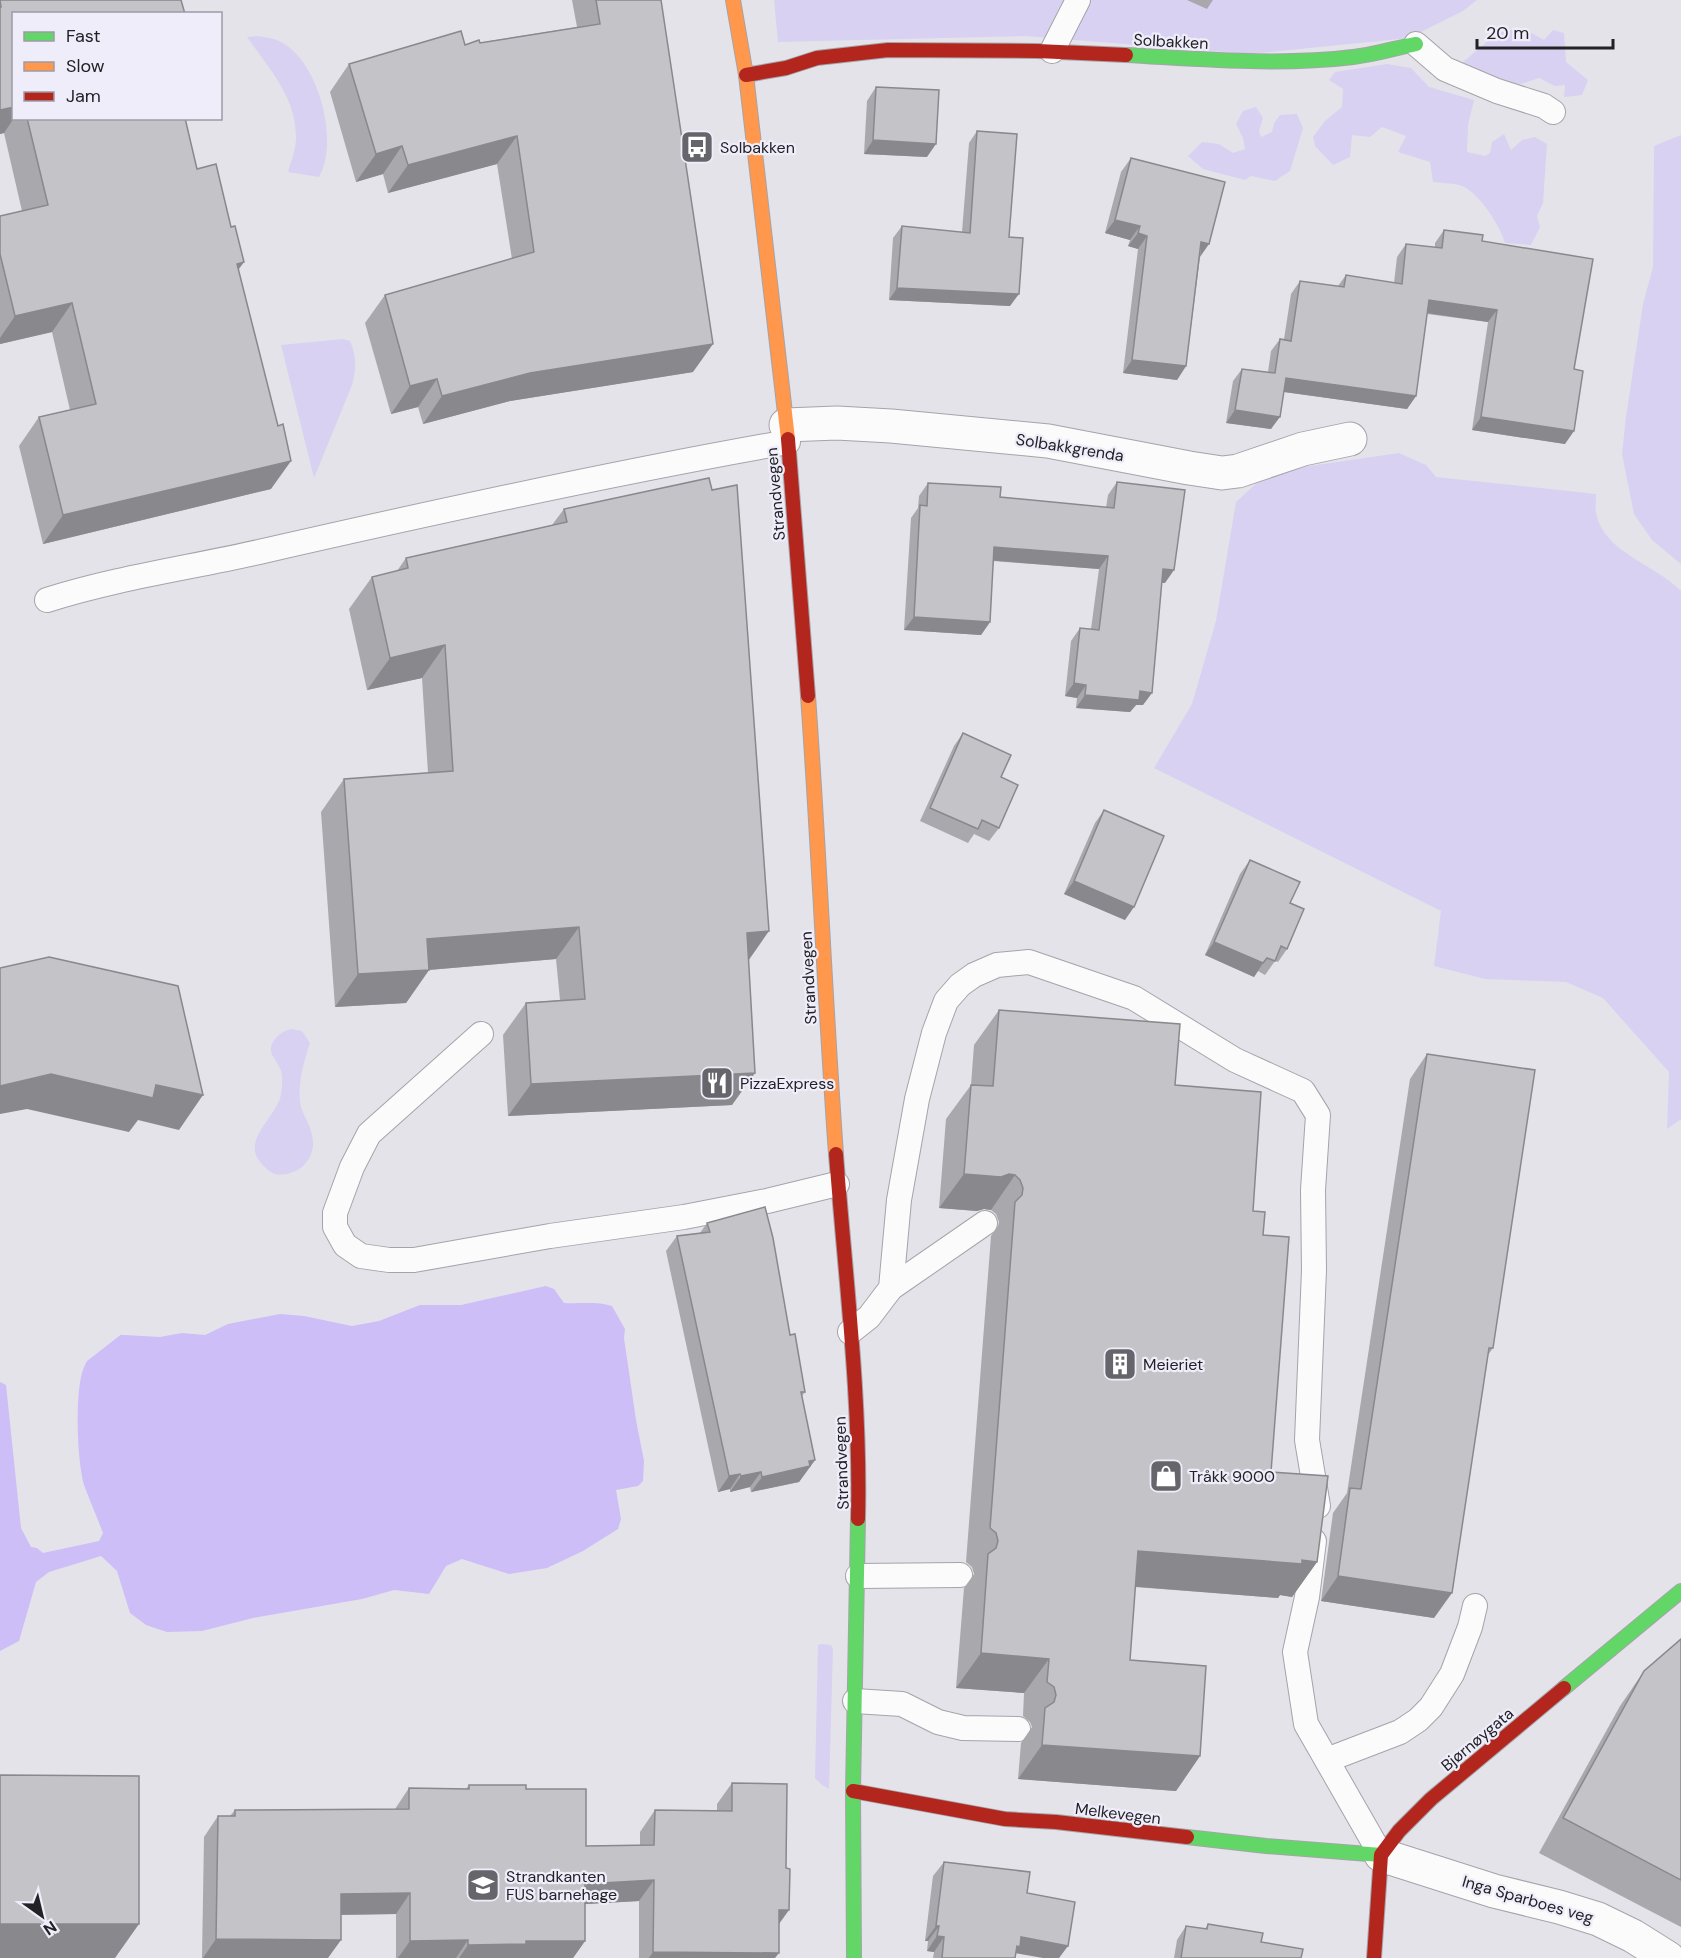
<svg xmlns="http://www.w3.org/2000/svg" width="1681" height="1958" font-family="'DM Sans',sans-serif">
<style>
.green{fill:#d8d1f2}
.water{fill:#cdbef7}
.pier{fill:#e4e3ea}
.lines{fill:none;stroke-linecap:round;stroke-linejoin:round}
.lane-casing{stroke:#a4a4a9;stroke-width:26}
.street-casing{stroke:#a4a4a9;stroke-width:35}
.fast-casing{stroke:#a4a4a9;stroke-width:16}
.slow-casing{stroke:#a4a4a9;stroke-width:16}
.jam-casing{stroke:#a4a4a9;stroke-width:16}
.lane{stroke:#fbfbfc;stroke-width:24}
.street{stroke:#fbfbfc;stroke-width:33}
.fast{stroke:#63d668;stroke-width:14}
.slow{stroke:#ff974d;stroke-width:14}
.jam{stroke:#b3261e;stroke-width:14}
.wall{fill:#a9a8ac}
.shaded-wall{fill:#89888c}
.building{fill:#c4c3c8;stroke:#89888c;stroke-width:1.5}
.labels{text-anchor:middle;stroke-width:4.5;stroke-linejoin:round;paint-order:stroke}
.street-label{font-size:16px;fill:#222126;stroke:#f0edfa}
.poi-label{font-size:16px;fill:#222126;stroke:#f0edfa;text-anchor:start}
</style>
<rect width="100%" height="100%" fill="#e4e3ea"/>
<g class="green">
<path d="M774,0H1477L1463,11L1409,38L1249,54L1025,36L778,42Z"/>
<path d="M1522,28L1544,40L1553,30L1564,33L1566,62L1588,80L1582,95L1564,97L1565,85L1555,86L1539,78L1521,84L1501,82L1455,69L1497,33Z"/>
<path d="M258,36C264,37 271,38 277,40C318,57 340,140 319,177L288,172C291,162 295,151 296,140C297,98 270,70 247,37Z"/>
<path d="M1387,64L1411,68L1429,87L1474,100L1468,125L1467,152L1485,156L1490,153L1492,142L1504,134L1511,150L1522,140L1535,137L1547,144L1543,203L1537,216L1540,227L1531,245L1505,243C1500,225 1479,193 1462,186C1454,183 1442,183 1433,182L1430,162L1398,152L1406,136L1382,127L1370,137L1352,135L1350,157L1333,165L1315,146L1313,137L1325,121L1342,107L1343,89L1329,80L1335,72Z"/>
<path d="M1256,107L1263,118L1259,131L1261,137L1272,132L1274,123L1280,115L1297,114L1303,128L1290,171L1275,181L1251,176L1245,180L1203,169L1188,156L1202,142L1219,144L1233,153L1245,149L1243,138L1236,124L1243,111Z"/>
<path d="M1681,135V564L1652,540L1634,514L1622,454L1626,417L1643,304L1653,267L1654,146Z"/>
<path d="M343,339L350,341C357,357 356,369 352,385L314,478L281,345Z"/>
<path d="M1399,453L1426,465L1436,477L1596,494C1596,500 1595,507 1596,513C1604,553 1655,564 1681,591V1119L1667,1129L1669,1072L1603,998L1566,982L1485,979L1434,966L1441,911L1154,768L1192,704L1216,621L1236,502L1260,480L1303,467Z"/>
<path d="M291,1029L302,1031L310,1043C304,1062 298,1081 300,1101C301,1113 310,1123 312,1135C318,1158 298,1178 275,1174C269,1172 265,1167 261,1163C240,1140 278,1116 281,1094C282,1086 283,1078 281,1071C279,1064 272,1057 271,1051C270,1040 282,1031 291,1029Z"/>
<path d="M821,1644L831,1645L833,1649L829,1789L822,1785L815,1778L818,1645Z"/>
</g>
<path class="water" d="M546,1286L554,1289L564,1303C581,1304 596,1301 612,1306L625,1329L624,1338L636,1420L644,1461L643,1481L638,1486L616,1490L621,1519L618,1529L583,1551L547,1568L509,1574L462,1559L446,1566L429,1594L394,1590L362,1599L253,1618L202,1631L167,1632L146,1625L130,1613L117,1571L101,1556L49,1572L36,1582L19,1641L0,1651V1382L6,1385L21,1528L31,1547L37,1548L43,1553L99,1541L103,1533C97,1517 90,1501 84,1485C77,1460 75,1398 82,1373C86,1358 97,1346 107,1334L160,1337L182,1333L205,1335L228,1324L280,1314L304,1316L352,1326L379,1321L420,1305H461Z"/>
<path class="pier" d="M109,1332L123,1333L82,1365L88,1352L99,1340Z"/>
<g class="lines">
<g class="lane-casing">
<g id="lane">
<path d="M1416,44L1445,69L1497,91L1544,106L1553,112"/>
<path d="M1052,51L1078,0"/>
<path d="M47,600C116,578 188,568 259,552C434,512 611,473 788,442"/>
<path d="M481,1034L369,1134L352,1167L335,1213V1227L345,1245L361,1256L389,1260H414L550,1236L684,1217L767,1201L837,1184"/>
<path d="M891,1288L985,1223"/>
<path d="M850,1332L869,1317L891,1288L899,1200L917,1099L934,1033L946,1001L960,985L974,975L997,965L1029,962L1134,998L1235,1060L1303,1091L1318,1115L1313,1190L1314,1270L1307,1440L1318,1506"/>
<path d="M1314,1541L1307,1597L1295,1652L1306,1724L1381,1855"/>
<path d="M858,1576L960,1575"/>
<path d="M855,1701L902,1704L938,1722L963,1728L1018,1729"/>
<path d="M1327,1760L1400,1732L1418,1720L1431,1707L1452,1674L1470,1627L1475,1606"/>
</g>
</g>
<g class="street-casing">
<g id="street">
<path d="M786,425L837,423L891,426L1048,441L1189,468L1222,473L1238,471L1303,449L1350,439"/>
<path d="M1381,1855L1494,1891L1559,1907L1598,1919L1633,1936L1668,1958"/>
</g>
</g>
<g class="fast-casing">
<g id="fast">
<path d="M1126,55C1202,59 1278,66 1353,57C1374,55 1395,48 1416,44"/>
<path d="M1564,1688L1681,1591"/>
<path d="M1187,1837L1266,1846L1381,1855"/>
<path d="M854,1958L853,1791L858,1519"/>
</g>
</g>
<g class="slow-casing">
<g id="slow">
<path d="M733,0L746,75L788,439"/>
<path d="M808,696C819,849 825,1002 836,1154"/>
</g>
</g>
<g class="jam-casing">
<g id="jam">
<path d="M746,75L786,68L817,58L888,50L1037,51L1126,55"/>
<path d="M788,439L808,696"/>
<path d="M836,1154C845,1275 861,1399 858,1519"/>
<path d="M853,1791L1005,1819L1056,1822L1187,1837"/>
<path d="M1374,1958L1381,1855L1399,1831L1431,1799L1564,1688"/>
</g>
</g>
<use href="#lane" class="lane"/>
<use href="#street" class="street"/>
<use href="#fast" class="fast"/>
<use href="#slow" class="slow"/>
<use href="#jam" class="jam"/>
</g>
<g class="wall">
<path d="M0,0L14,14V118H185L197,169L238,269L271,489L43,544L19,446L39,417L70,410L52,332L0,344V216L22,211L4,133L0,134Z"/>
<path d="M572,0H661L693,372L510,401L423,424L418,407L391,414L365,323L385,295L512,259L497,164L388,193L383,174L356,182L330,92L349,64L465,45L577,27Z"/>
<path d="M1187,0H1213L1207,9Z"/>
<path d="M876,87L927,157L864,154L867,101Z"/>
<path d="M977,131L1009,237L1010,306L889,300L893,238L902,226L962,232L969,143Z"/>
<path d="M1131,158L1200,257L1186,366L1177,380L1123,373L1138,249L1128,246L1130,240L1105,233L1121,172Z"/>
<path d="M1444,230L1482,241L1574,369L1565,444L1472,430L1488,322L1427,314L1416,396L1407,409L1284,392L1271,429L1226,423L1233,381L1242,369L1268,372L1271,351L1280,339H1284L1291,294L1300,281L1338,286L1346,275L1394,283L1397,257L1406,244L1435,248V243Z"/>
<path d="M1117,482L1165,583H1162L1143,705H1136L1130,712L1076,708L1077,698L1065,696L1071,641L1080,628L1091,629L1099,569L993,561L990,622L981,635L904,630L911,518L918,508L919,496L928,483L1000,497L1106,508L1108,495Z"/>
<path d="M564,509L748,961L732,1105L508,1116L503,1035L526,1003L560,1000L556,959L429,970L406,1003L335,1007L321,812L344,779L428,773L422,678L367,690L349,609L372,577L397,571L406,558L552,525Z"/>
<path d="M963,733L1001,777L999,828L989,841L974,834L968,843L920,821L954,746Z"/>
<path d="M1104,810L1125,920L1064,894L1095,823Z"/>
<path d="M1250,860L1290,903L1287,949L1278,962L1275,961L1265,975L1258,971L1254,977L1205,955L1240,874Z"/>
<path d="M999,1010L1175,1085L1253,1211L1263,1235L1271,1472L1317,1562L1292,1597L1280,1595L1278,1598L1135,1587L1130,1660L1200,1756L1176,1791L1018,1779L1021,1743L1032,1727L1030,1722L1023,1716L1024,1693L956,1688L964,1588L974,1574L972,1567L966,1562L991,1236L998,1226L999,1222L996,1214L991,1210L984,1209L977,1211L939,1208L946,1119L971,1085L974,1045Z"/>
<path d="M1427,1054L1493,1348L1488,1355L1434,1618L1321,1601L1333,1513L1347,1493L1410,1079Z"/>
<path d="M707,1223L790,1335L805,1392L802,1396L815,1460L799,1482L751,1492L750,1487L730,1492V1489L718,1492L666,1251L677,1236L700,1233Z"/>
<path d="M1681,1639V1927L1539,1853L1620,1706L1644,1671Z"/>
<path d="M732,1783L779,1925L775,1958H639V1901L585,1904V1941L573,1958H396V1914L341,1915L328,1958H202L204,1837L218,1816H230L235,1810L395,1809L409,1788L466,1789L469,1785L526,1789L586,1846L640,1845V1832L655,1810L717,1811V1804Z"/>
<path d="M944,1862L1016,1953L1015,1958H933L934,1952L927,1951L928,1941H925L933,1876Z"/>
<path d="M1208,1924L1261,1942L1301,1958H1174L1177,1940L1186,1926L1205,1929Z"/>
</g>
<g class="shaded-wall">
<path d="M14,107V118L4,133L0,134V110Z"/>
<path d="M517,136L497,164L388,193L408,165Z"/>
<path d="M873,140L936,144L927,157L864,154Z"/>
<path d="M402,146L383,174L356,182L376,154Z"/>
<path d="M1115,220L1140,226L1130,240L1105,233Z"/>
<path d="M1138,233L1147,236L1138,249L1128,246Z"/>
<path d="M1201,242L1209,244L1200,257Z"/>
<path d="M244,262L223,291L237,264Z"/>
<path d="M897,288L1019,294L1010,306L889,300Z"/>
<path d="M1429,300L1497,310L1488,322L1420,312Z"/>
<path d="M72,303L52,332L0,344V338L15,316Z"/>
<path d="M713,344L693,372L510,401L423,424L442,396L530,373Z"/>
<path d="M1132,360L1186,366L1177,380L1123,373Z"/>
<path d="M1286,378L1416,396L1407,409L1277,391Z"/>
<path d="M437,379L418,407L391,414L410,386Z"/>
<path d="M1235,410L1280,417L1271,429L1226,423Z"/>
<path d="M1481,417L1574,431L1565,444L1472,430Z"/>
<path d="M291,461L271,489L43,544L63,515Z"/>
<path d="M994,547L1108,556L1099,569L985,560Z"/>
<path d="M1163,569L1174,570L1165,583L1154,582Z"/>
<path d="M914,617L990,622L981,635L904,630Z"/>
<path d="M445,645L422,678L367,690L390,658Z"/>
<path d="M1074,683L1086,685L1077,698L1065,696Z"/>
<path d="M1140,691L1152,693L1143,705H1136L1130,712L1076,708L1085,695Z"/>
<path d="M1074,881L1134,907L1125,920L1064,894Z"/>
<path d="M579,927L556,959L404,972L427,939Z"/>
<path d="M769,931L746,964L747,933Z"/>
<path d="M1214,942L1263,963L1254,977L1205,955Z"/>
<path d="M429,970L406,1003L335,1007L358,974Z"/>
<path d="M755,1073L732,1105L508,1116L531,1084Z"/>
<path d="M51,1074L156,1085L203,1095L179,1130L138,1120L129,1132L27,1109L0,1114V1086Z"/>
<path d="M964,1174H1009L1015,1175L991,1210L984,1209L977,1211L939,1208Z"/>
<path d="M815,1460L799,1482L751,1492L762,1477Z"/>
<path d="M761,1472L750,1487L730,1492L741,1476Z"/>
<path d="M740,1474L730,1489L718,1492L729,1476Z"/>
<path d="M1138,1551L1302,1560L1317,1562L1292,1597L1280,1595L1278,1598L1114,1585Z"/>
<path d="M1338,1576L1452,1593L1434,1618L1321,1601Z"/>
<path d="M981,1653L1049,1659L1024,1693L956,1688Z"/>
<path d="M1042,1745L1200,1756L1176,1791L1018,1779Z"/>
<path d="M654,1880L639,1901L571,1905L585,1884Z"/>
<path d="M410,1893L396,1914L326,1915L341,1894Z"/>
<path d="M779,1910H789L774,1931Z"/>
<path d="M0,1924H139L115,1958H0Z"/>
<path d="M936,1926H939L928,1941H925Z"/>
<path d="M937,1936L944,1937L934,1952L927,1951Z"/>
<path d="M1021,1937L1068,1946L1059,1958H1043L1015,1953L1012,1958Z"/>
<path d="M216,1939L341,1940L328,1958H203Z"/>
<path d="M468,1940L456,1958H398L410,1941Z"/>
<path d="M526,1941H585L573,1958H459L468,1945Z"/>
<path d="M653,1952L779,1953L775,1958H649Z"/>
</g>
<g class="building">
<path d="M0,0H181L185,14H14V107L0,110V7H1Z"/>
<path d="M596,0H661L713,344L530,373L442,396L437,379L410,386L385,295L534,252L517,136L408,165L402,146L376,154L349,64L461,31L465,45L479,40L480,43L600,24Z"/>
<path d="M876,87L939,90L936,144L873,140Z"/>
<path d="M27,118H185L197,169L216,164L231,227L235,226L244,262L237,264L278,426L283,424L291,461L63,515L39,417L96,404L72,303L15,316L0,254V216L48,205Z"/>
<path d="M977,131L1017,134L1009,237L1023,238L1019,294L897,288L902,226L970,233Z"/>
<path d="M1131,158L1225,182L1209,244L1201,242L1186,366L1132,360L1147,236L1138,233L1140,226L1115,220Z"/>
<path d="M1444,230L1483,235L1482,241L1593,259L1574,369L1583,371L1574,431L1481,417L1497,310L1429,300L1416,396L1286,378L1280,417L1235,410L1242,369L1275,373L1280,339L1291,341L1300,281L1344,287L1346,275L1402,284L1406,244L1442,248Z"/>
<path d="M709,478L712,490L737,485L769,931L747,933L755,1073L531,1084L526,1003L585,999L579,927L427,939L429,970L358,974L344,779L453,771L445,645L390,658L372,577L408,568L406,558L567,522L564,509Z"/>
<path d="M1117,482L1185,490L1174,570L1163,569L1152,693L1140,691L1139,700L1085,695L1086,685L1074,683L1080,628L1099,630L1108,556L994,547L990,622L914,617L920,505L927,506L928,483L1001,487L1000,497L1114,508Z"/>
<path d="M963,733L1011,755L1001,777L1018,785L999,828L982,820L978,829L930,808Z"/>
<path d="M1104,810L1164,836L1134,907L1074,881Z"/>
<path d="M1250,860L1300,882L1290,903L1304,909L1287,949L1281,946L1275,961L1267,958L1263,963L1214,942Z"/>
<path d="M49,957L178,986L203,1095L156,1085L153,1098L51,1074L0,1086V968Z"/>
<path d="M999,1010L1180,1024L1175,1085L1261,1092L1253,1211L1265,1212L1263,1235L1289,1237L1271,1472L1328,1476L1317,1562L1302,1560V1564L1138,1551L1130,1660L1206,1666L1200,1756L1042,1745L1045,1708L1054,1702L1056,1695L1054,1687L1047,1682L1049,1659L981,1653L988,1554L996,1548L998,1541L996,1533L990,1528L1015,1202L1022,1195L1023,1188L1020,1180L1015,1175L1009,1174L1001,1177L964,1174L971,1085L993,1086Z"/>
<path d="M1427,1054L1535,1070L1493,1348H1489L1452,1593L1338,1576L1350,1488L1361,1489Z"/>
<path d="M765,1207L773,1238L790,1335L795,1334L805,1392H801L815,1460L809,1461L810,1466L762,1477L761,1472L741,1476L740,1474L729,1476L677,1236L710,1232L707,1223Z"/>
<path d="M1681,1639V1880L1563,1818L1644,1671Z"/>
<path d="M0,1775L139,1776V1924H0Z"/>
<path d="M732,1783L787,1784L786,1868L790,1869L789,1910H779V1953L653,1952L654,1880L585,1884V1941H526V1944L468,1945V1940L410,1941V1893L341,1894V1940L216,1939L218,1816H235V1810L409,1809V1788L469,1789V1785H526V1789H586V1846L654,1845L655,1810L732,1811Z"/>
<path d="M944,1862L1030,1872L1027,1893L1075,1902L1068,1946L1021,1937L1020,1947L1017,1946L1015,1958H942L944,1937L937,1936L939,1926H936Z"/>
<path d="M1208,1924L1263,1933L1261,1942L1303,1949L1301,1958H1181L1186,1926L1207,1929Z"/>
</g>
<defs>
<g id="bus-square" transform="scale(1.725)"><rect x="-9" y="-9" width="18" height="18" rx="4" fill="#66656b" stroke="#f0edfa"/><path d="M-5-6H5V4H4V6H2V4H-2V6H-4V4H-5ZM-3.5-4V0h7V-4ZM-3.5 1.2v1.5H-2V1.2ZM2 1.2v1.5H3.5V1.2Z" fill="#fff"/></g>
<g id="restaurant-square" transform="scale(1.725)"><rect x="-9" y="-9" width="18" height="18" rx="4" fill="#66656b" stroke="#f0edfa"/><path d="M-5-6h1v4h1v-4h1v4h1v-4h1v5L-1.5 .5V6h-2V.5L-5-1ZM5-6V6H3V1.5H1.5Q1.5-4 5-6Z" fill="#fff"/></g>
<g id="building-square" transform="scale(1.725)"><rect x="-9" y="-9" width="18" height="18" rx="4" fill="#66656b" stroke="#f0edfa"/><path d="M-4-6H4V6H1V3H-1V6H-4ZM-2.5-4.3h1.7v1.8h-1.7ZM.8-4.3h1.7v1.8H.8ZM-2.5-1h1.7V.8h-1.7ZM.8-1h1.7V.8H.8Z" fill="#fff"/></g>
<g id="shop-square" transform="scale(1.725)"><rect x="-9" y="-9" width="18" height="18" rx="4" fill="#66656b" stroke="#f0edfa"/><path d="M-5-2.5h2.3a2.7 3.5 0 0 1 5.4 0H5L5.5 6h-11ZM-1.5-2.5h3a1.5 2.3 0 0 0-3 0Z" fill="#fff"/></g>
<g id="school-square" transform="scale(1.725)"><rect x="-9" y="-9" width="18" height="18" rx="4" fill="#66656b" stroke="#f0edfa"/><path d="M0-5L7-2L0 1L-7-2ZM-4 1L0 2.5L4 1V4Q0 6-4 4Z" fill="#fff"/></g>
</defs>
<g fill-rule="evenodd">
<use href="#bus-square" x="697" y="147"/>
<use href="#restaurant-square" x="717" y="1083"/>
<use href="#building-square" x="1120" y="1364"/>
<use href="#shop-square" x="1166" y="1476"/>
<use href="#school-square" x="483" y="1885"/>
</g>
<g class="labels">
<g class="street-label">
<text transform="translate(1171 41) rotate(3)" y="6">Solbakken</text>
<text transform="translate(1070 447) rotate(9)" y="6">Solbakkgrenda</text>
<text transform="translate(775 494) rotate(-95)" y="6">Strandvegen</text>
<text transform="translate(808 978) rotate(-93)" y="6">Strandvegen</text>
<text transform="translate(841 1463) rotate(-92)" y="6">Strandvegen</text>
<text transform="translate(1477 1739) rotate(-40)" y="6">Bjørnøygata</text>
<text transform="translate(1118 1813) rotate(7)" y="6">Melkevegen</text>
<text transform="translate(1528 1899) rotate(16)" y="6">Inga Sparboes veg</text>
</g>
<g class="poi-label">
<text x="720" y="153">Solbakken</text>
<text x="740" y="1089">PizzaExpress</text>
<text x="1143" y="1370">Meieriet</text>
<text x="1189" y="1482">Tråkk 9000</text>
<text x="506" y="1882">Strandkanten<tspan x="506" dy="18">FUS barnehage</tspan></text>
</g>
</g>
<rect x="12" y="12" width="210" height="108" fill="#f0edfa" stroke="#9e9ba5" stroke-width="1.5"/>
<rect x="24" y="32" width="30" height="9" fill="#63d668" stroke="#9e9ba5" stroke-width="1.5"/>
<text x="66" y="42" font-size="18" fill="#222126">Fast</text>
<rect x="24" y="62" width="30" height="9" fill="#ff974d" stroke="#9e9ba5" stroke-width="1.5"/>
<text x="66" y="72" font-size="18" fill="#222126">Slow</text>
<rect x="24" y="92" width="30" height="9" fill="#b3261e" stroke="#9e9ba5" stroke-width="1.5"/>
<text x="66" y="102" font-size="18" fill="#222126">Jam</text>
<g transform="translate(42 1916) rotate(146)" stroke="#f0edfa" stroke-width="4.5" paint-order="stroke">
<path d="M0-4.5L10 22L0 15L-10 22Z" fill="#222126"/>
<text y="-9" font-size="16" font-weight="bold" text-anchor="middle" fill="#222126">N</text>
</g>
<path d="M1477 39v9h136v-9" fill="none" stroke="#222126" stroke-width="3"/>
<text x="1486" y="39" font-size="18" fill="#222126" stroke="#f0edfa" stroke-width="4.5" paint-order="stroke">20 m</text>
</svg>
